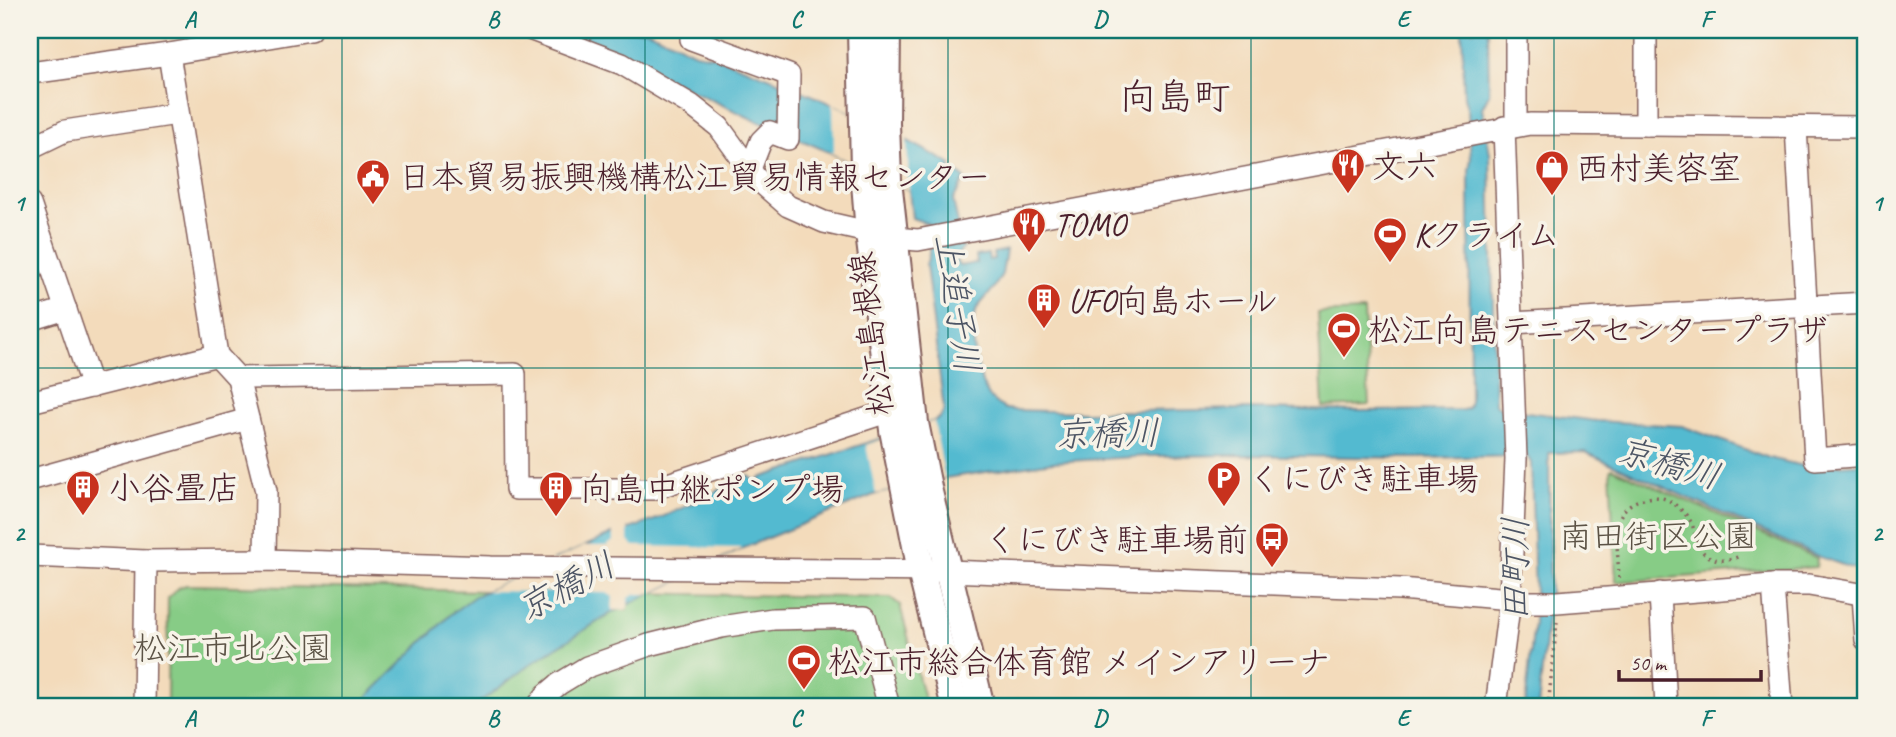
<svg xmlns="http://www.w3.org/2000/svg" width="1896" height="737" font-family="Caveat,'Klee One',sans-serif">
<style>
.green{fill:#87cc86;stroke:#687658;stroke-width:2}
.water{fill:#52bad0;stroke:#4e6c7e;stroke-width:2}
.pier{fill:#f3dbbb}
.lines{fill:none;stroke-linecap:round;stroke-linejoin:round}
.minor-casing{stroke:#85615d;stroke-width:24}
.major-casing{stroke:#85615d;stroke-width:30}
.path{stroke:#85615d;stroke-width:3.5;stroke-dasharray:2 5;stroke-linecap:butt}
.minor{stroke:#fff;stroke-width:21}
.major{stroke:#fff;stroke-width:26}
.grid{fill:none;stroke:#0f766e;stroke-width:2;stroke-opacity:0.55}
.labels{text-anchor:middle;stroke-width:7;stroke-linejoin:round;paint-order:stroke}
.poi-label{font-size:33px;fill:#4a1f2b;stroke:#f7f3e8;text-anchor:start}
.street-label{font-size:33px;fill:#4a1f2b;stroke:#f7f3e8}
.park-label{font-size:33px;fill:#5c5346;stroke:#f7f3e8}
.water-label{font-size:35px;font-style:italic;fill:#4d5565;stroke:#f7f3e8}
.quarter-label{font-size:37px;fill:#4a1f2b;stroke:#f7f3e8}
.neatline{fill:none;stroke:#0f766e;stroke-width:2.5}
.grid-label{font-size:23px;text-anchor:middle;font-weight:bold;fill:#0f766e}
</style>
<rect width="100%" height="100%" fill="#f7f3e8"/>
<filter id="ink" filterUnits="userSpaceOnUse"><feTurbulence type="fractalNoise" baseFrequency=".0143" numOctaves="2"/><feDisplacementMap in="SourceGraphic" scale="14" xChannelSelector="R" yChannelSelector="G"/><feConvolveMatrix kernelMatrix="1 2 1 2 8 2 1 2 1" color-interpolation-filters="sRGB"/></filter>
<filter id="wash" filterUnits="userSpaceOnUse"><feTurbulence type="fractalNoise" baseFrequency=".00686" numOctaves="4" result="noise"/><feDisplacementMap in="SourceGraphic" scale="28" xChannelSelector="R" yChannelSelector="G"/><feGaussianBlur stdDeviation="1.57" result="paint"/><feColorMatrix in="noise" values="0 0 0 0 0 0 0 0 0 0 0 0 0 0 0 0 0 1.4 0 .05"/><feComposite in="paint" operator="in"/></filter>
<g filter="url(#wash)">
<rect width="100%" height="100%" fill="#f3dbbb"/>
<g class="green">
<path d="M1364,311L1369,405L1323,407L1318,313Z"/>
<path d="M1612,468L1817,558L1816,567L1616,582L1610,470Z"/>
<path d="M186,585L486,591L613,610H627L628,599L634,593L891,598L900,605L926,707H167L168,598L178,588Z"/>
</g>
<path class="water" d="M564,30H647L695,53L713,56C796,86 875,121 952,165L949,168L965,178L953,200L963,248L955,258L959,266L977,263L976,256L988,254L989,260L994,259L993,253L1006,250L1002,274L994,288L977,308L972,325L975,355L982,383L990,398L997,404L1006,409L1014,410L1085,412L1251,409L1361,411L1463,410L1468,408L1470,401L1469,170L1471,159L1468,111L1464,97L1462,30H1488L1489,94L1482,108L1490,154L1495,404L1503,409L1597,421L1682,426L1769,458L1808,467L1866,463V573L1820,557L1585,452L1549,453L1550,595L1538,707H1525L1534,622L1535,595L1531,463L1527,456L1412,458L1242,455L1149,456L1053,462L945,478L876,494L748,546L615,611L535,661L473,707H357L452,613L475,596L612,534C660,522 704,497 749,476L755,481L763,477L934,421L940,418L944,410L926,265L929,255V224L912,218L909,190L829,152L752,119Z"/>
<g class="pier">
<path d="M833,104L907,139L909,190L829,152H834Z"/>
<path d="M934,421L945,478L876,494L866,445Z"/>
<path d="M625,527H628V540L634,546L743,548L650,594H634L628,599V608L625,610H612L613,597L607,593L486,591L585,546H607L613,541V530Z"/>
</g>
</g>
<g filter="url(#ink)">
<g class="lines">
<g class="minor-casing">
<g id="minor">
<path d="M532,30L622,64L691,105L719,127L756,178L788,206L824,222L894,238L918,240L1530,124L1866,127"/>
<path d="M1516,30V126"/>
<path d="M1646,30V125"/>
<path d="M691,39L789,75L788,139L770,132L761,141L750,169"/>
<path d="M169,54L217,355L238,378L266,491L265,560"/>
<path d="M30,73L169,54L310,30"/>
<path d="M1796,127L1815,459L1866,455"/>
<path d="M30,148L65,131L177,114"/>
<path d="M30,204L92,387"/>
<path d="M30,320L66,309"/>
<path d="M1511,323L1866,303"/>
<path d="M238,378L515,374L516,489H653L890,411"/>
<path d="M30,402L217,355"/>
<path d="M30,480L248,419"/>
<path d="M30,556L146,561L265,560L491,567L948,571L1400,589L1510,599L1528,602H1557L1773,585H1809L1866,595"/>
<path d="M1773,585L1782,707"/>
<path d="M1660,593L1666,707"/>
<path d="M1863,595L1866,640"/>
<path d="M144,707L146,561"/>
<path d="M537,707L546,695L559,684L587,667L649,645L721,627L773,619L865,617L889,707"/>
<path d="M1496,707L1510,599L1516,459L1504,127"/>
</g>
</g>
<g class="major-casing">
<g id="major">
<path d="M861,30L864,170L869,233L893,430L921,571L955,707"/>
<path d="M887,30L886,123L888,180L915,423L929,492L981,707"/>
</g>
</g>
<g class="path">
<path d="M1619,578L1616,528C1619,515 1626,504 1640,500C1646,498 1655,496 1662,498C1672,500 1686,513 1691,522C1696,532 1695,544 1704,553C1714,562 1728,562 1740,556"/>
<path d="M1548,707L1557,622"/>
</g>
<use href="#minor" class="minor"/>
<use href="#major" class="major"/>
</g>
</g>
<path class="grid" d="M342,30V707M645,30V707M948,30V707M1251,30V707M1554,30V707M30,368H1866"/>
<defs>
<g id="restaurant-pin" transform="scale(1.75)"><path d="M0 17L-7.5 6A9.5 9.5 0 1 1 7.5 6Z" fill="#c8321e" stroke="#f7f3e8"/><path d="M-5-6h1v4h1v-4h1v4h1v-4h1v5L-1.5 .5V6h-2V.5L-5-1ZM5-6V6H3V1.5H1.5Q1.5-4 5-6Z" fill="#fff"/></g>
<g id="shop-pin" transform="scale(1.75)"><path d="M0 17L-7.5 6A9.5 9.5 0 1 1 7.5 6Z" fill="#c8321e" stroke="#f7f3e8"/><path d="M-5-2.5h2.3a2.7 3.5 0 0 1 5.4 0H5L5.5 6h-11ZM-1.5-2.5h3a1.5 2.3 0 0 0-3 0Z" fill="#fff"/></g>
<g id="civic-pin" transform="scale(1.75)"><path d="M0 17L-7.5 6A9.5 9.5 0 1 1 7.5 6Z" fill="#c8321e" stroke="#f7f3e8"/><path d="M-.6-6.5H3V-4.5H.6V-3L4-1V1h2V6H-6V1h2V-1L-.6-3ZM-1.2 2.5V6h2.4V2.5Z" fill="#fff"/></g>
<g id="stadium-pin" transform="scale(1.75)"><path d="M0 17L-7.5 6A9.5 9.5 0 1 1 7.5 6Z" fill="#c8321e" stroke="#f7f3e8"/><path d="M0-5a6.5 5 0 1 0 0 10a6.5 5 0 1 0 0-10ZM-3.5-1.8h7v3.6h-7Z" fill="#fff"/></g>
<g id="building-pin" transform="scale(1.75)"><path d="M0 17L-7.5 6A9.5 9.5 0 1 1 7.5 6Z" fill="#c8321e" stroke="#f7f3e8"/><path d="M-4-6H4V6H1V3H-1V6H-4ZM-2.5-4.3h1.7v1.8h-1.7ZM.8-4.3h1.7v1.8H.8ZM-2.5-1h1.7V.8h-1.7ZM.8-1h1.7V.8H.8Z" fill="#fff"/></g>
<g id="parking-pin" transform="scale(1.75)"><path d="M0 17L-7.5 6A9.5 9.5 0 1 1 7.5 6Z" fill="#c8321e" stroke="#f7f3e8"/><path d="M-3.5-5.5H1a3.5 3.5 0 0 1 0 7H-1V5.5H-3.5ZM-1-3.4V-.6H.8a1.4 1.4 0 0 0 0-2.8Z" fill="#fff"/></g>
<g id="bus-pin" transform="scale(1.75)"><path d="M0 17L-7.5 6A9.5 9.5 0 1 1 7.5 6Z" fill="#c8321e" stroke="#f7f3e8"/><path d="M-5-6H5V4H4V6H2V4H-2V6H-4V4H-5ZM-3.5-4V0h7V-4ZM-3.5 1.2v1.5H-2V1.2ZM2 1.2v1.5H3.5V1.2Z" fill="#fff"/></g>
</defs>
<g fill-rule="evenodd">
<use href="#restaurant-pin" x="1348" y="165"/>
<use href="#shop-pin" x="1552" y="167"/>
<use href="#civic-pin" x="373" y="176"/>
<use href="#restaurant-pin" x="1029" y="224"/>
<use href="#stadium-pin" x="1390" y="234"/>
<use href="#building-pin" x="1044" y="300"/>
<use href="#stadium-pin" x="1344" y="329"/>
<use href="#parking-pin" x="1224" y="478"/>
<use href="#building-pin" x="83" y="487"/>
<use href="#building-pin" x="556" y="488"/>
<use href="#bus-pin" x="1272" y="539"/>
<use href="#stadium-pin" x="804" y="661"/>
</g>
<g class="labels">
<g class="poi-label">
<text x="1372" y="177">文六</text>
<text x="1576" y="179">西村美容室</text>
<text x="398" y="188">日本貿易振興機構松江貿易情報センター</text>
<text x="1054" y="236">TOMO</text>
<text x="1414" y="246">Kクライム</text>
<text x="1068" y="312">UFO向島ホール</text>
<text x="1368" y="341">松江向島テニスセンタープラザ</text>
<text x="1248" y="490">くにびき駐車場</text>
<text x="108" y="499">小谷畳店</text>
<text x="580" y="500">向島中継ポンプ場</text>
<text x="1248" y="551" text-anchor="end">くにびき駐車場前</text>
<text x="828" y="673">松江市総合体育館 メインアリーナ</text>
</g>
<g class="street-label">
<text transform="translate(870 334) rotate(-97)" y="12">松江島根線</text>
</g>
<g class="park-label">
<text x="1658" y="547">南田街区公園</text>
<text x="233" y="659">松江市北公園</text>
</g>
<g class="water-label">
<text transform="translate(958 303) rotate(81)" y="12">上追子川</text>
<text transform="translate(1107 433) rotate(-1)" y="12">京橋川</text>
<text transform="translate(1669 463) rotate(16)" y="12">京橋川</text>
<text transform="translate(1515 569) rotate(-90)" y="12">田町川</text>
<text transform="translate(566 586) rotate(-28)" y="12">京橋川</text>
</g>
<g class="quarter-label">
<text x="1175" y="109">向島町</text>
</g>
</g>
<rect width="1896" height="737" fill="none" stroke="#f7f3e8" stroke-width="77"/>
<path d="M1619 670v10h142v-10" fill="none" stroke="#4a1f2b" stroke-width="3.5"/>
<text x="1630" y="670" font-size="21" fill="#4a1f2b" stroke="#f7f3e8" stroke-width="5" paint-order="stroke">50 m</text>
<rect x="38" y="38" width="1819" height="660" class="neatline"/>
<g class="grid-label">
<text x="190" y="27">A</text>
<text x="493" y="27">B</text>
<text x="796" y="27">C</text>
<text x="1100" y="27">D</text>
<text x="1403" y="27">E</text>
<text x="1706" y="27">F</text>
<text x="19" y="211">1</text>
<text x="1877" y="211">1</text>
<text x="19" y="541">2</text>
<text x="1877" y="541">2</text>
<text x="190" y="726">A</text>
<text x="493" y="726">B</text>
<text x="796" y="726">C</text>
<text x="1100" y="726">D</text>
<text x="1403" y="726">E</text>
<text x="1706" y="726">F</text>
</g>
</svg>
